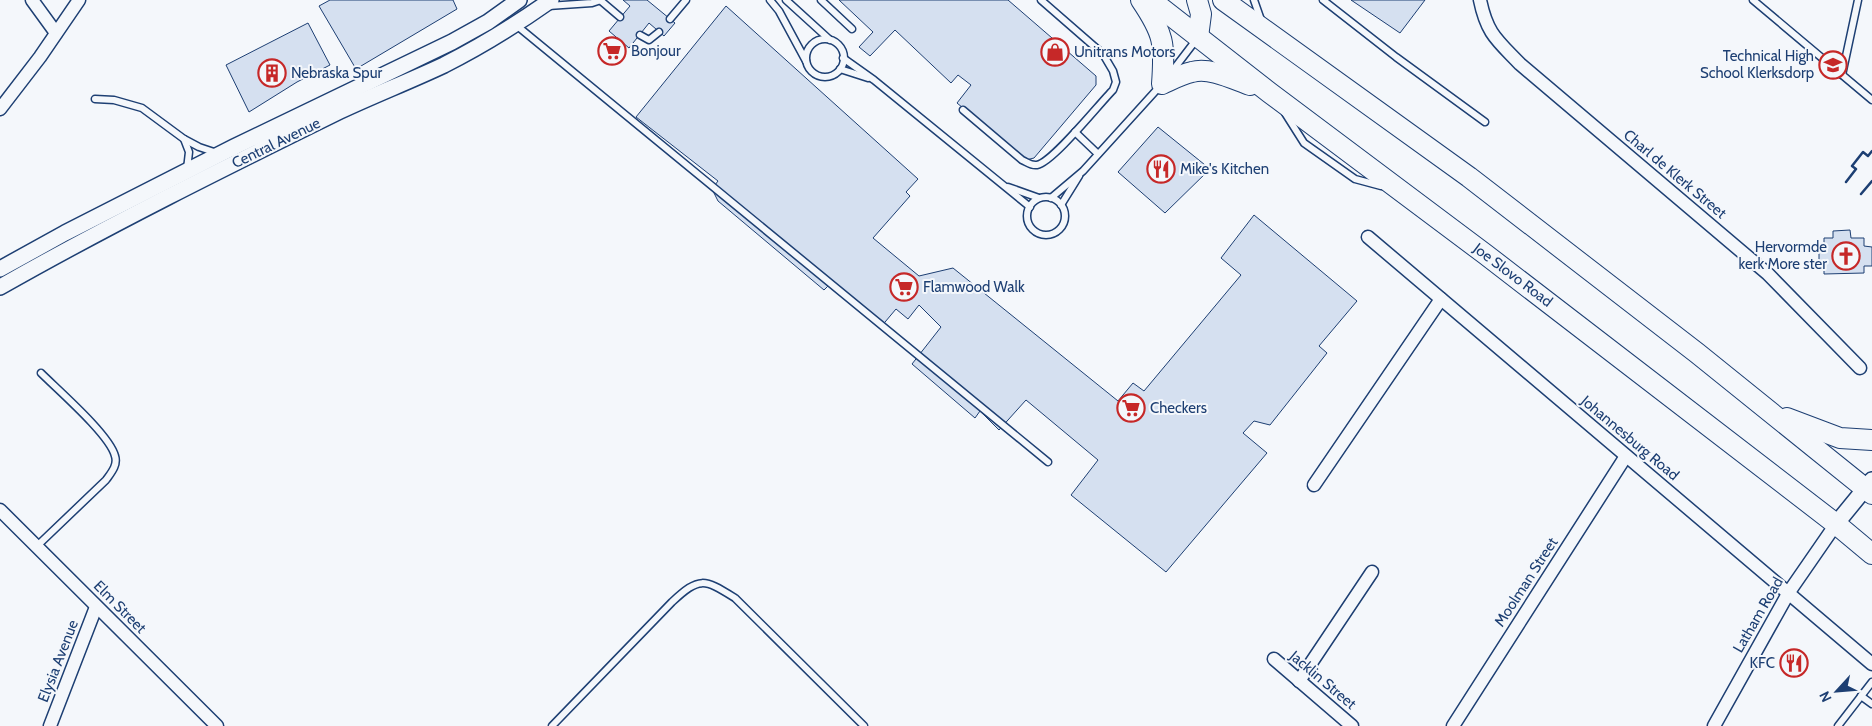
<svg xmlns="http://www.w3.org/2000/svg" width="1872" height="726" font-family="Cabin,sans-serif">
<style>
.building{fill:#d5e0f0;stroke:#1d3f73}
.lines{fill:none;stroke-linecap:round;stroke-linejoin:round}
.service-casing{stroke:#1d3f73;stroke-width:9}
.minor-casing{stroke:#1d3f73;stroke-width:15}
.tertiary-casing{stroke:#1d3f73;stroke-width:18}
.trunk-casing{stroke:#1d3f73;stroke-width:22}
.service{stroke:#f4f7fb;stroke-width:6}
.minor{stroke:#f4f7fb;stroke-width:12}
.tertiary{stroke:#f4f7fb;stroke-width:15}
.trunk{stroke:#f4f7fb;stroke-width:20}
.wall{stroke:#1d3f73;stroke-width:2.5}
.labels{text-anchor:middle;stroke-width:4;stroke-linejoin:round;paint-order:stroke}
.poi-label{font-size:15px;fill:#1d3f73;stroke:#f4f7fb;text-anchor:start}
.street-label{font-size:15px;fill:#1d3f73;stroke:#f4f7fb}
</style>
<rect width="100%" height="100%" fill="#f4f7fb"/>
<g class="building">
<path d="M330,0H453L457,9L356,69L319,6Z"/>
<path d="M623,0H647L675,23L664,36L649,23L629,48L609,31L630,6Z"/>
<path d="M839,0H1008L1096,76V85L1034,158L1026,160L957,103L971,85L958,75L951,83L895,30L870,56L859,47L873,32Z"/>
<path d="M1351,0H1425L1400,33Z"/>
<path d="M726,6L918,179L906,192L910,196L873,238L919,276L953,268L1118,401L1133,383L1144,391L1241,275L1221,258L1254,215L1357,301L1319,346L1327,353L1270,425L1254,421L1243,433L1267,453L1166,572L1071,495L1098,460L1026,400L999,430L980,411L975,418L912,364L941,327L919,305L908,319L896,309L880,328L829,285L824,290L718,201L712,189L718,181L636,117Z"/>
<path d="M308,23L330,65L297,82L249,112L226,65Z"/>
<path d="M1158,127L1210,169L1165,213L1118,172Z"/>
<path d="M1850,230L1851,238H1864V246L1872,247V266H1864V273L1824,274V266H1819V247L1824,246V238H1833V231Z"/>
</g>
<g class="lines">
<g class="service-casing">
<g id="service">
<path d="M600,0L620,17"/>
<path d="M770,0L779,11L806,61"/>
<path d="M786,0L830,40"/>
<path d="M821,0L852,29"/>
<path d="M1254,0L1261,20"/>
<path d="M1323,0L1396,57L1485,122"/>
<path d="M1753,0L1872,100"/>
<path d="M548,6L592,3L601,0"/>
<path d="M670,19L686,0"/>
<path d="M516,25L1048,462"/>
<path d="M640,35L649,40L659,32"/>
<circle cx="825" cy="58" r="19"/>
<path d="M843,58L874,80L1030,207"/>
<path d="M840,69L868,78"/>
<path d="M1170,74L1196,40"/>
<path d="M1842,75L1858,0"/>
<path d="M95,99L114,100L142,108L184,139L199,147L217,153"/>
<path d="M963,110L1022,160C1027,162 1031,166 1037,165C1053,162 1099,104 1113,90L1116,82L1113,71L1103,54L1041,0"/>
<path d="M1285,113L1304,143L1355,179L1381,186"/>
<path d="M1075,132L1098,154"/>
<path d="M184,139L189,152L187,169"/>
<path d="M1008,187L1039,198"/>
<circle cx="1046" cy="216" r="19"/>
<path d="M1051,198L1083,171L1161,85"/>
<path d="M1061,205L1079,176"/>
<path d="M37,546L106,480C111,473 118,465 115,456C110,435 58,390 41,373"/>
<path d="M1861,696L1872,704"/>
<path d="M552,726L672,602C700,576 704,579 735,598L864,726"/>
<path d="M1838,726L1872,682"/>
</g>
</g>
<g class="minor-casing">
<g id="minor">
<path d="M32,0L56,33"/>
<path d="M1480,0C1487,34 1497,40 1520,64L1768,274L1860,368"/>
<path d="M0,109L40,57L79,0"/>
<path d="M1368,237L1872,664"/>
<path d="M1314,485L1441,299"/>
<path d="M0,510L217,726"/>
<path d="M1274,659L1352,726"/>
<path d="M1299,681L1372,572"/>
<path d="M50,726L96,607"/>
<path d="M1453,726L1626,456"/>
<path d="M1714,726L1789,592L1836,524"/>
</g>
</g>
<g class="tertiary-casing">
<g id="tertiary">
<path d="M0,269L65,233L234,147L452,42L488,22L519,0"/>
<path d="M0,287C111,224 226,167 340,111C374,95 410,81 444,65C482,46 517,24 551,0"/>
<path d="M1836,524L1872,480"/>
</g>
</g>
<g class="trunk-casing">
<g id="trunk">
<path d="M1141,0C1164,34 1165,43 1162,84C1171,80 1182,74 1192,72C1210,67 1233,79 1250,85"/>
<path d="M1151,0L1270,93L1485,254L1836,524L1872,554"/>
<path d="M1197,0L1201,14L1198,37"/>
<path d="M1223,0L1469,177L1697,353L1872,494"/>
<path d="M1787,418L1840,438L1872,440"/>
</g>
</g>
<use href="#service" class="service"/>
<use href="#minor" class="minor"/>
<use href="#tertiary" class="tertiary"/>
<use href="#trunk" class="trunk"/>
<g class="wall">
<path d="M1846,182L1856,169L1852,166L1863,152L1868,156L1872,151"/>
<path d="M1861,194L1872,181"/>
</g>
</g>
<defs>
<g id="supermarket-ring" transform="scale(1.4375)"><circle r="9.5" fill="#f4f7fb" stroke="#c62828" stroke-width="1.5"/><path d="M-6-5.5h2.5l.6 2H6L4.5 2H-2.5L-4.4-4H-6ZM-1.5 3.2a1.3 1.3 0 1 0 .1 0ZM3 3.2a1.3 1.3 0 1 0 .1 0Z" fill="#c62828"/></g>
<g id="shop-ring" transform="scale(1.4375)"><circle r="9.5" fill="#f4f7fb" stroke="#c62828" stroke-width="1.5"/><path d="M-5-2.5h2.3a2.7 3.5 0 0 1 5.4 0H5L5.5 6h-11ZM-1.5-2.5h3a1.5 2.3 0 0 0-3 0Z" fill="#c62828"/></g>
<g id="school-ring" transform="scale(1.4375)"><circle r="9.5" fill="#f4f7fb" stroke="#c62828" stroke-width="1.5"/><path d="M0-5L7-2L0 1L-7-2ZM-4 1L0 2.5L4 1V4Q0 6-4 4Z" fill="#c62828"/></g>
<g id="building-ring" transform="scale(1.4375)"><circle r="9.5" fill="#f4f7fb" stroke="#c62828" stroke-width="1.5"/><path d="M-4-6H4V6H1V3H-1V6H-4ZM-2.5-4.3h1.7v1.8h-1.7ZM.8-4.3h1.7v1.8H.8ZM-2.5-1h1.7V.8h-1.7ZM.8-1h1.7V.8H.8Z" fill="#c62828"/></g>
<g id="restaurant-ring" transform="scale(1.4375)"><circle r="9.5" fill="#f4f7fb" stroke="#c62828" stroke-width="1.5"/><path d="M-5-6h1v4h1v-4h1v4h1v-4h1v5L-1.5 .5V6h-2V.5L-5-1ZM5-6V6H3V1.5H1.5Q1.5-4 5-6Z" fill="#c62828"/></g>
<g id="church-ring" transform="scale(1.4375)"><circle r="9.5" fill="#f4f7fb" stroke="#c62828" stroke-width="1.5"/><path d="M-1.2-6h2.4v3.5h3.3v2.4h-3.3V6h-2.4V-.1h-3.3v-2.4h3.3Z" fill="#c62828"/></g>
</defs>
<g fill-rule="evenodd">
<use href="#supermarket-ring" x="612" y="51"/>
<use href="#shop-ring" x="1055" y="52"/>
<use href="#school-ring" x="1833" y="65"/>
<use href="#building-ring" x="272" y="73"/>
<use href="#restaurant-ring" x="1161" y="169"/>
<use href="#church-ring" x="1846" y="256"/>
<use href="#supermarket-ring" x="904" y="287"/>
<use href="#supermarket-ring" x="1131" y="408"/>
<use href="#restaurant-ring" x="1794" y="663"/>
</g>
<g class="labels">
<g class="poi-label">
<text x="631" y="56">Bonjour</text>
<text x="1074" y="57">Unitrans Motors</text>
<text x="1814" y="61" text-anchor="end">Technical High<tspan x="1814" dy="17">School Klerksdorp</tspan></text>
<text x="291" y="78">Nebraska Spur</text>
<text x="1180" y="174">Mike's Kitchen</text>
<text x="1827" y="252" text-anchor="end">Hervormde<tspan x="1827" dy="17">kerk More ster</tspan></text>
<text x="923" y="292">Flamwood Walk</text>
<text x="1150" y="413">Checkers</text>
<text x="1775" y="668" text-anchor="end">KFC</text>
</g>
<g class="street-label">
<text transform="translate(276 143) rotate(-26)" y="5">Central Avenue</text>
<text transform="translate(1675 174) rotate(40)" y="5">Charl de Klerk Street</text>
<text transform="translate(1513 275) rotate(37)" y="5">Joe Slovo Road</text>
<text transform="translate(1630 438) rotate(40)" y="5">Johannesburg Road</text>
<text transform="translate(1526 582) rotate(-57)" y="5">Moolman Street</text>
<text transform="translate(120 607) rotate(45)" y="5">Elm Street</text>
<text transform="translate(1758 615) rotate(-60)" y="5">Latham Road</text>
<text transform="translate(58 661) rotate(-69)" y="5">Elysia Avenue</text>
<text transform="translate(1323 680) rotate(40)" y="5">Jacklin Street</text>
</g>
</g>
<g transform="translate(1837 691) rotate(244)" stroke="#f4f7fb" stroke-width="4" paint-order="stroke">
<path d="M0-4L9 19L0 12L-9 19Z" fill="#1d3f73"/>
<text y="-8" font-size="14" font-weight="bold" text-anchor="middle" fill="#1d3f73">N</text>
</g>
</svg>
